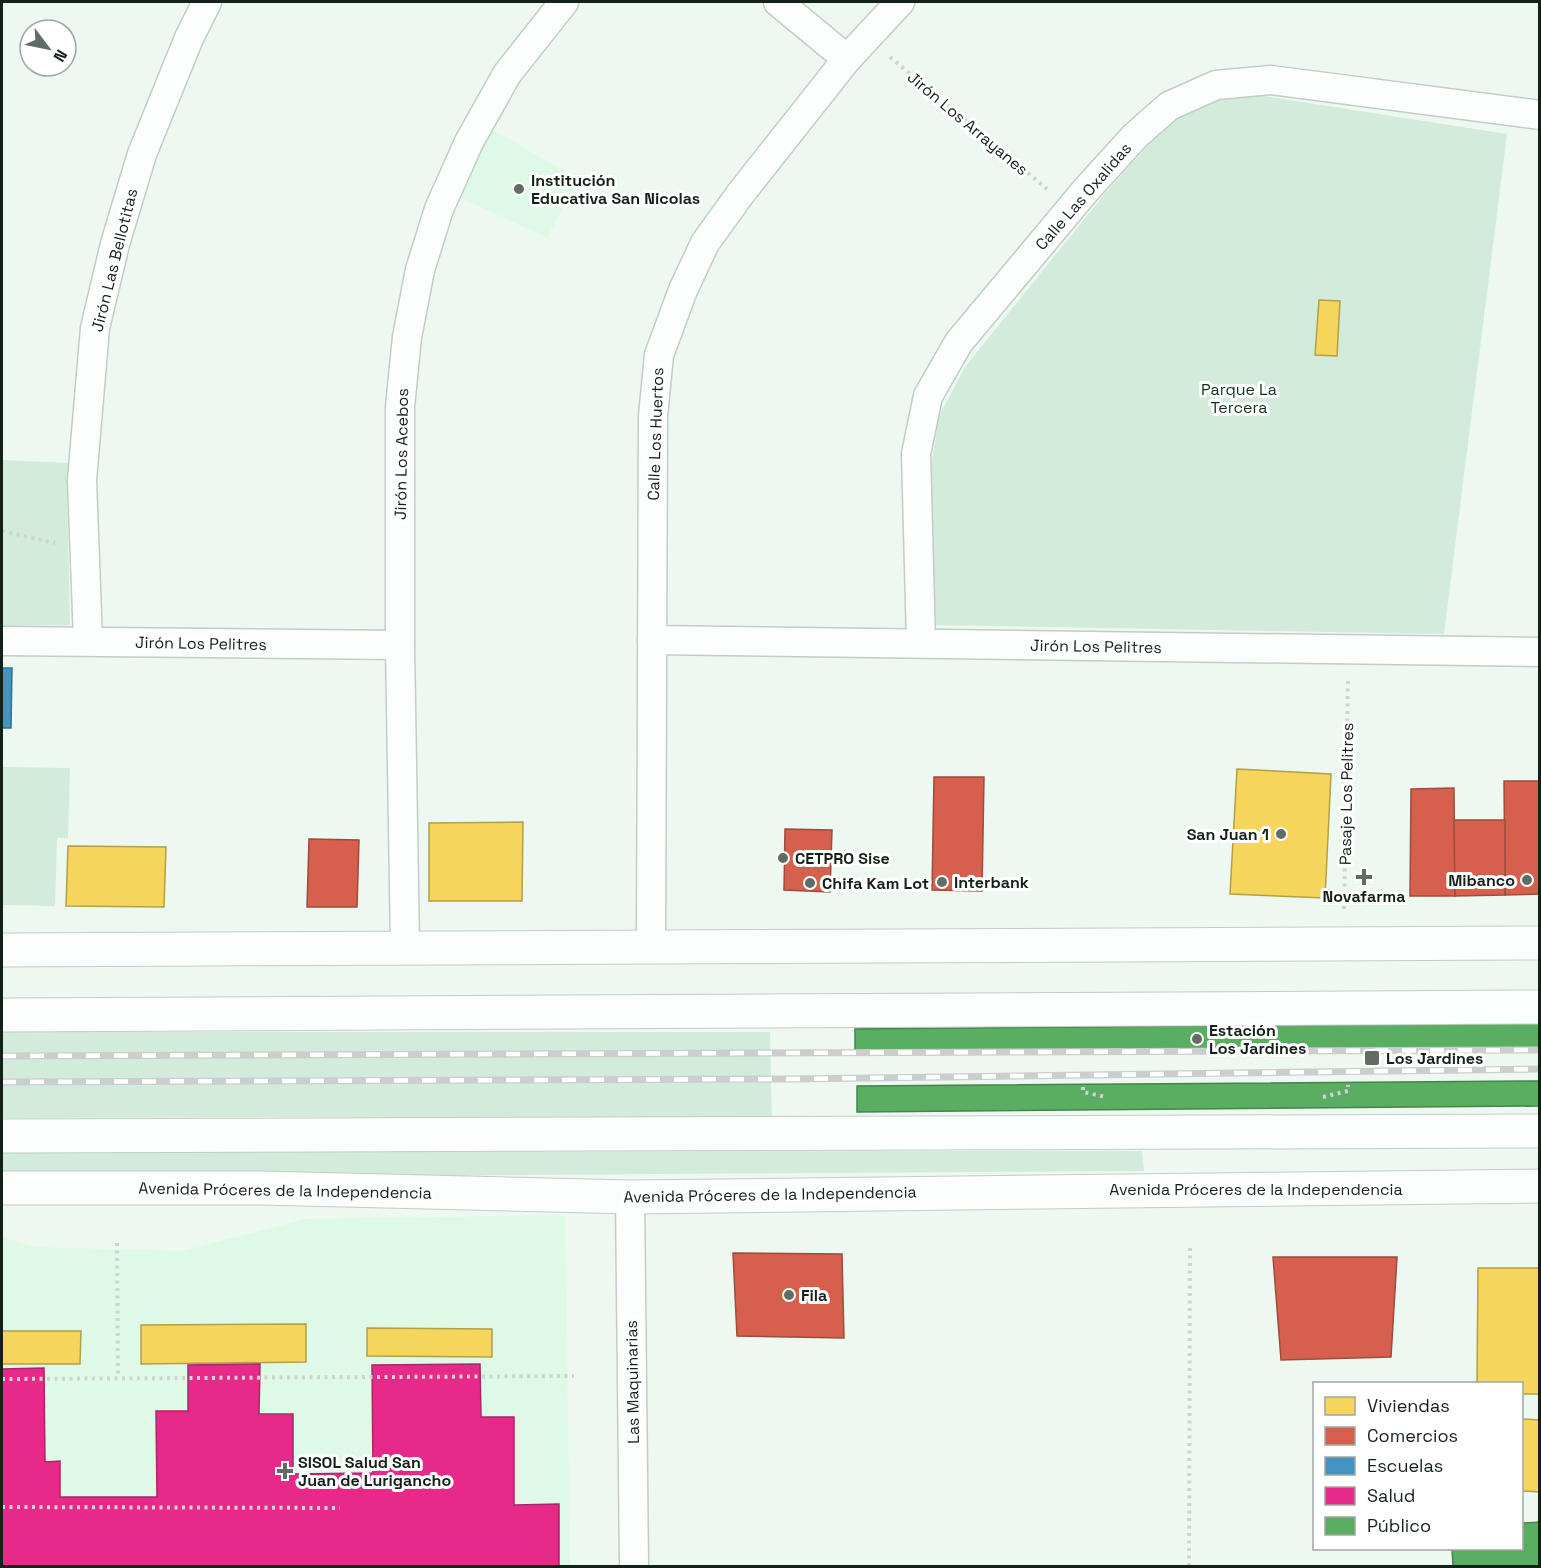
<svg xmlns="http://www.w3.org/2000/svg" width="1541" height="1568" font-family="'Space Grotesk',sans-serif">
<style>
.built{fill:#defae7}
.green{fill:#d2ebdb}
.homes{fill:#f6d55c;stroke:#b29f48;stroke-width:1.5}
.shops{fill:#d6604d;stroke:#9c4d3d;stroke-width:1.5}
.schools{fill:#4393c3;stroke:#357190;stroke-width:1.5}
.health{fill:#e7298a;stroke:#a82768;stroke-width:1.5}
.public{fill:#5aae61;stroke:#45844b;stroke-width:1.5}
.lines{fill:none;stroke-linecap:round;stroke-linejoin:round}
.street-casing{stroke:#c2cdc5;stroke-width:31}
.secondary-casing{stroke:#c2cdc5;stroke-width:35}
.primary-casing{stroke:#c2cdc5;stroke-width:35}
.path{stroke:#cfd3d1;stroke-width:4;stroke-dasharray:3 4.5;stroke-linecap:butt}
.street{stroke:#fcfefd;stroke-width:28}
.secondary{stroke:#fcfefd;stroke-width:33}
.primary{stroke:#fcfefd;stroke-width:33}
.rail-casing{stroke:#cbcecc;stroke-width:7}
.rail{stroke:#fff;stroke-width:4.5;stroke-dasharray:14;stroke-linecap:butt}
.poi-dot{fill:#606c64;stroke:#fff;stroke-width:2}
.labels{text-anchor:middle;stroke-width:6;stroke-linejoin:round;paint-order:stroke}
.street-label{font-size:16px;fill:#142119;stroke:#fff}
.poi-label{font-size:16px;font-weight:bold;fill:#142119;stroke:#fff;text-anchor:start}
.park-label{font-size:16px;fill:#0c321f;stroke:#fff}
</style>
<rect width="100%" height="100%" fill="#edf8f0"/>
<g class="built">
<path d="M490,128L578,179L547,238L461,198Z"/>
<path d="M565,1215L570,1566H2V1237L35,1247L183,1251L305,1219Z"/>
</g>
<g class="green">
<path d="M1258,95L1507,134L1444,634L933,625L931,467L939,416L965,367L1107,191L1169,122L1217,99Z"/>
<path d="M2,460L70,463L67,499L70,625L2,626Z"/>
<path d="M2,767L70,768L68,838H57L55,906L2,905Z"/>
<path d="M2,1032H770L772,1121L307,1117L2,1118Z"/>
<path d="M1142,1151L1144,1171L2,1178V1152Z"/>
</g>
<g class="homes">
<path d="M1319,300L1340,301L1337,356L1315,355Z"/>
<path d="M1237,769L1331,774L1325,898L1230,894Z"/>
<path d="M523,822L522,901H429V823Z"/>
<path d="M68,846L166,847L164,907L66,906Z"/>
<path d="M1478,1268H1540V1394H1522V1384H1477Z"/>
<path d="M306,1324V1362L141,1364V1325Z"/>
<path d="M367,1328L492,1329V1357L367,1356Z"/>
<path d="M2,1331H81L80,1364H2Z"/>
<path d="M1522,1419L1540,1420V1492L1522,1491Z"/>
</g>
<g class="shops">
<path d="M934,777H984L982,891L932,890Z"/>
<path d="M1504,781H1540V894L1505,895Z"/>
<path d="M1454,788L1455,896H1410L1411,789Z"/>
<path d="M1454,820H1505V895L1455,896Z"/>
<path d="M785,829L832,830L830,892L784,890Z"/>
<path d="M309,839L359,840L357,907H307Z"/>
<path d="M733,1253L842,1254L844,1338L737,1336Z"/>
<path d="M1273,1257H1397L1391,1357L1281,1360Z"/>
</g>
<path class="schools" d="M2,668H12L11,728H2Z"/>
<path class="health" d="M260,1364L259,1414H293V1474L373,1473L372,1365L480,1364L481,1417H514V1505L559,1504V1566H2V1369L44,1368L45,1462L60,1461V1497H157L156,1411H188V1365Z"/>
<g class="public">
<path d="M1540,1023V1049L855,1055V1029Z"/>
<path d="M1540,1081V1106L857,1112V1086Z"/>
<path d="M1540,1522V1566H1453L1452,1548H1522V1523Z"/>
</g>
<g class="lines">
<g class="street-casing">
<g id="street">
<path d="M778,2L847,59"/>
<path d="M652,640L1540,652"/>
<path d="M2,641L400,645"/>
<path d="M88,641L82,480L95,328L115,244L142,154L189,38L207,2"/>
<path d="M921,643L916,454L928,396L959,342L1086,190L1135,136L1169,106L1216,85L1271,80L1540,115"/>
<path d="M405,946L400,645V407L407,337L420,270L439,209L469,142L507,74L564,2"/>
<path d="M651,946L653,416L659,355L683,290L705,243L741,193L847,59L900,2"/>
<path d="M630,1197L634,1566"/>
</g>
</g>
<g class="secondary-casing">
<g id="secondary">
<path d="M2,950L1540,943"/>
<path d="M2,1188H261L630,1197L1540,1186"/>
</g>
</g>
<g class="primary-casing">
<g id="primary">
<path d="M2,1015L1540,1007"/>
<path d="M2,1136L1540,1131"/>
</g>
</g>
<g class="path">
<path d="M890,57L1047,189"/>
<path d="M2,531L55,543"/>
<path d="M1344,909L1348,679"/>
<path d="M1083,1087V1092L1106,1097"/>
<path d="M1323,1097L1348,1091V1085"/>
<path d="M117,1243L118,1378"/>
<path d="M2,1379L574,1376"/>
<path d="M2,1507L340,1508"/>
<path d="M1189,1566L1190,1245"/>
</g>
<use href="#street" class="street"/>
<use href="#secondary" class="secondary"/>
<use href="#primary" class="primary"/>
<g class="rail-casing">
<g id="rail">
<path d="M2,1056L1540,1050"/>
<path d="M2,1082L793,1079L1540,1069"/>
</g>
</g>
<use href="#rail" class="rail"/>
</g>
<g class="poi-dot">
<circle cx="519" cy="189" r="6"/>
<circle cx="1281" cy="834" r="6"/>
<circle cx="783" cy="858" r="6"/>
<path d="M1361 868h6v6h6v6h-6v6h-6v-6h-6v-6h6z"/>
<circle cx="1527" cy="880" r="6"/>
<circle cx="942" cy="882" r="6"/>
<circle cx="810" cy="883" r="6"/>
<circle cx="1197" cy="1039" r="6"/>
<rect x="1364" y="1050" width="16" height="16" rx="3"/>
<circle cx="789" cy="1295" r="6"/>
<path d="M282 1462h6v6h6v6h-6v6h-6v-6h-6v-6h6z"/>
</g>
<g class="labels">
<g class="street-label">
<text transform="translate(968 123) rotate(40)" y="6">Jirón Los Arrayanes</text>
<text transform="translate(1083 196) rotate(-49)" y="6">Calle Las Oxalidas</text>
<text transform="translate(114 260) rotate(-76)" y="6">Jirón Las Bellotitas</text>
<text transform="translate(655 434) rotate(-88)" y="6">Calle Los Huertos</text>
<text transform="translate(401 454) rotate(-89)" y="6">Jirón Los Acebos</text>
<text transform="translate(201 643) rotate(1)" y="6">Jirón Los Pelitres</text>
<text transform="translate(1096 646) rotate(1)" y="6">Jirón Los Pelitres</text>
<text transform="translate(1346 794) rotate(-89)" y="6">Pasaje Los Pelitres</text>
<text x="1256" y="1195">Avenida Próceres de la Independencia</text>
<text transform="translate(285 1190) rotate(1)" y="6">Avenida Próceres de la Independencia</text>
<text transform="translate(770 1194) rotate(-1)" y="6">Avenida Próceres de la Independencia</text>
<text transform="translate(632 1382) rotate(-91)" y="6">Las Maquinarias</text>
</g>
<g class="poi-label">
<text x="531" y="186">Institución<tspan x="531" dy="18">Educativa San Nicolas</tspan></text>
<text x="1269" y="840" text-anchor="end">San Juan 1</text>
<text x="795" y="864">CETPRO Sise</text>
<text x="1515" y="886" text-anchor="end">Mibanco</text>
<text x="954" y="888">Interbank</text>
<text x="822" y="889">Chifa Kam Lot</text>
<text x="1364" y="902" text-anchor="middle">Novafarma</text>
<text x="1209" y="1036">Estación<tspan x="1209" dy="18">Los Jardines</tspan></text>
<text x="1386" y="1064">Los Jardines</text>
<text x="801" y="1301">Fila</text>
<text x="298" y="1468">SISOL Salud San<tspan x="298" dy="18">Juan de Lurigancho</tspan></text>
</g>
<g class="park-label">
<text x="1239" y="395">Parque La<tspan x="1239" dy="18">Tercera</tspan></text>
</g>
</g>
<rect width="1541" height="1568" fill="none" stroke="#142119" stroke-width="6"/>
<rect x="1313" y="1382" width="210" height="168" fill="#ffffff" stroke="#a1a6a3" stroke-width="1.5"/>
<rect x="1325" y="1397" width="30" height="18" fill="#f6d55c" stroke="#a1a6a3" stroke-width="1.5"/>
<text x="1367" y="1412" font-size="18" fill="#142119">Viviendas</text>
<rect x="1325" y="1427" width="30" height="18" fill="#d6604d" stroke="#a1a6a3" stroke-width="1.5"/>
<text x="1367" y="1442" font-size="18" fill="#142119">Comercios</text>
<rect x="1325" y="1457" width="30" height="18" fill="#4393c3" stroke="#a1a6a3" stroke-width="1.5"/>
<text x="1367" y="1472" font-size="18" fill="#142119">Escuelas</text>
<rect x="1325" y="1487" width="30" height="18" fill="#e7298a" stroke="#a1a6a3" stroke-width="1.5"/>
<text x="1367" y="1502" font-size="18" fill="#142119">Salud</text>
<rect x="1325" y="1517" width="30" height="18" fill="#5aae61" stroke="#a1a6a3" stroke-width="1.5"/>
<text x="1367" y="1532" font-size="18" fill="#142119">Público</text>
<g transform="translate(48 48) rotate(122)"><circle r="28" fill="#ffffff" stroke="#a1a6a3" stroke-width="1.5"/>
<path d="M0-4.5L10 22L0 15L-10 22Z" fill="#606c64"/>
<text y="-9" font-size="16" font-weight="bold" text-anchor="middle" fill="#142119">N</text>
</g>
</svg>
